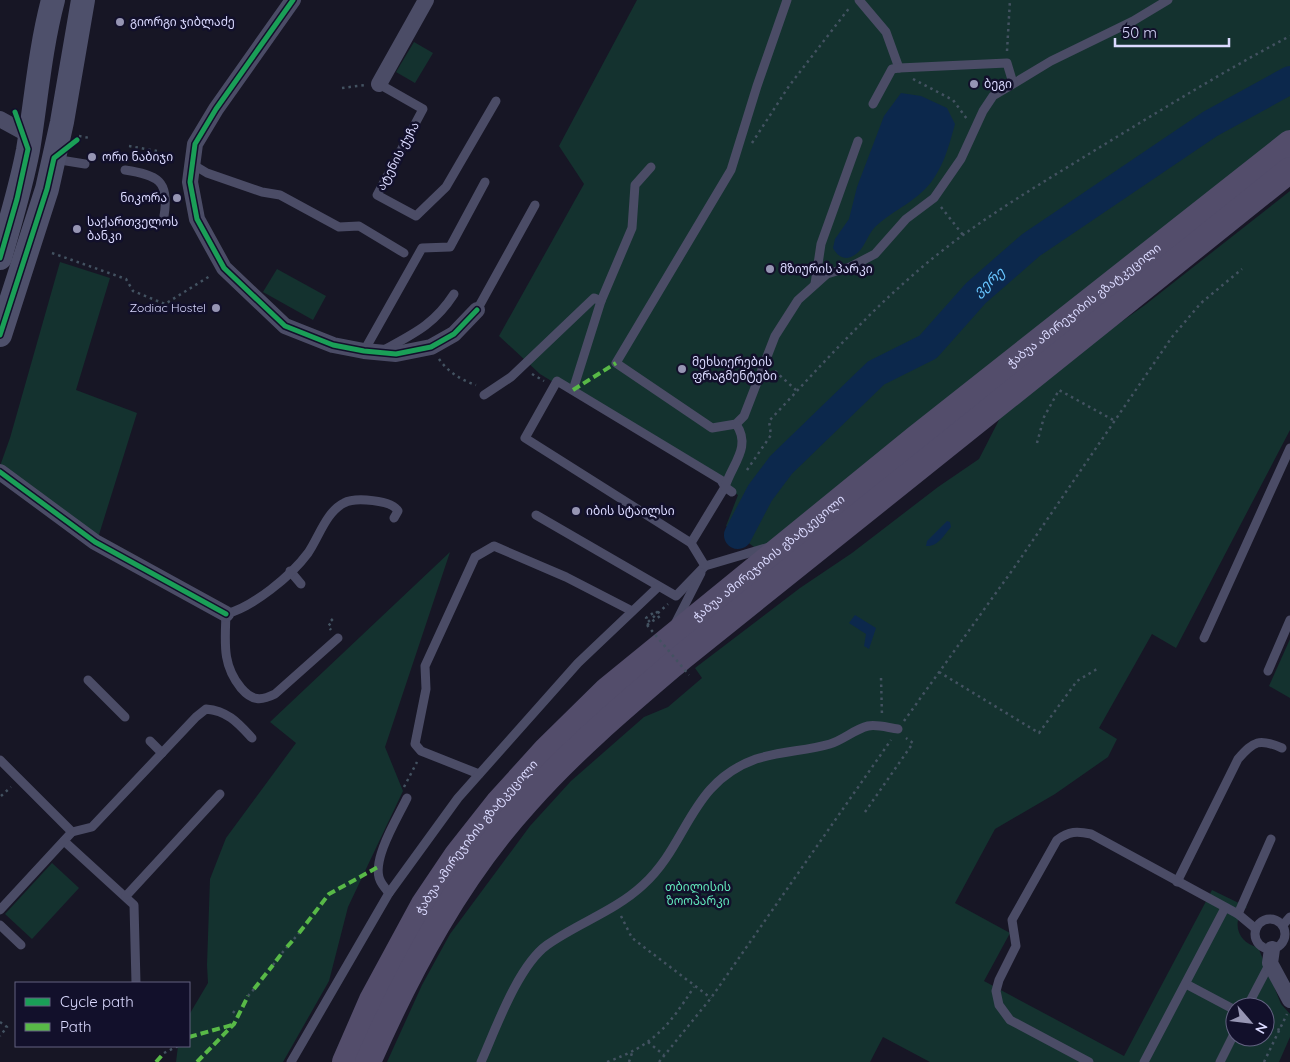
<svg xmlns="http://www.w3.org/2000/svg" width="1290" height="1062" font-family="Quicksand,'Noto Sans Georgian',sans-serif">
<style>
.green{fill:#14322f;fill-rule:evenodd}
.water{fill:#0c284c}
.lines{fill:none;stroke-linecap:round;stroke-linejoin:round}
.river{stroke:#0c284c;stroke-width:28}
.path{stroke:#435261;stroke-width:2.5;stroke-dasharray:2.5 4;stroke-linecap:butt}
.lane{stroke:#4b4c66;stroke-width:9}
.street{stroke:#4b4c66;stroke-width:16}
.secondary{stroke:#4e506b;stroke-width:24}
.primary{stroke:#534d6b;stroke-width:26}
.path-bridge{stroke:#435261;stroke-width:2.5;stroke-dasharray:2.5 4;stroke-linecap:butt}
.quiet{stroke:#58b947;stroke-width:4;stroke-dasharray:8 4;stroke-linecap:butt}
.cycleway-casing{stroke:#12102b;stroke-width:8}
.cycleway{stroke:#1a9f57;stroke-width:5}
.poi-dot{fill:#9695b3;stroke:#12102b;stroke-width:2}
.labels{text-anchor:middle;stroke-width:5;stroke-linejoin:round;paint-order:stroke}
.poi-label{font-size:12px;fill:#dbdaff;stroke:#12102b;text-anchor:start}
.street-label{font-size:12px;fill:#dbdaff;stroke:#12102b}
.park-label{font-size:12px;fill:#60e5b9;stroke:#12102b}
.water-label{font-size:14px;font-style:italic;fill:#68c6ff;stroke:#12102b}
</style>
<rect width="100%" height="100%" fill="#171625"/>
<g class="green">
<path d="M637,0H1290V132L762,553L726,526L738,495L540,374L499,336L584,184L559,146Z"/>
<path d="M414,42L433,53L415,83L396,72Z"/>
<path d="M1290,191V430L1176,648L1152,634L1099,728L1117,739L1108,757L1055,794L995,829L955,903L1010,933L984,981L1124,1056L1212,890L1247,907C1229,921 1239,944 1258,947L1281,1004L1290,1014V1037L1279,1062H930L883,1037L870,1062H387L422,985L450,934L530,826L571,781L644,717L668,707L702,678L695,668L800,588L852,553L938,487L979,459L1000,418L1097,339L1145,305ZM1235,1007H1265V1037H1235Z"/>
<path d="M60,262L110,278L76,390L137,413L97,541L0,466L10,438Z"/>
<path d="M277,269L326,296L313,320L263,292Z"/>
<path d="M450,552L385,747L403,791L348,907L329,981L283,1062H176L178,1046H189V1015L208,983L207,965L210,879L226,838L296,743L270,722Z"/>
<path d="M1290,639V698L1269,686Z"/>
<path d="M52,863L79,888L32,939L5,914Z"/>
</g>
<g class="water">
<path d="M901,93L921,96L947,108L955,124C950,142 945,162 934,178C919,201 894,209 875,227C866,236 865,251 851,257C842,260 837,255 833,248L835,239L849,219L857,187L884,116Z"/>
<path d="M947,521L950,522L951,527C944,535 938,547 926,546L927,541Z"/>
<path d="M855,615L876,628L869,649L864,646L866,634L849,623Z"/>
</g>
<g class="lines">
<path class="river" id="s1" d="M738,535L760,493L781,465L876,373L928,347L976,293L1031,245L1210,124L1290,80"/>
<g class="path">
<path d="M1007,51L1010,0"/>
<path d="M913,79L953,100L967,119"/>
<path d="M342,88L365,85"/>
<path d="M79,136L90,138"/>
<path d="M752,143L789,86L850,7"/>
<path d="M129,146L157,151"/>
<path d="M941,207L963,235"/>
<path d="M52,253L126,279L133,291L165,304L210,276"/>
<path d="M439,359C448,372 461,380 476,385"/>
<path d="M775,371L797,391"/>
<path d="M532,374L544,381"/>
<path d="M1037,443L1044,417L1059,390L1115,421"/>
<path d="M747,470L771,435L769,421C816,371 861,320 913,275C968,226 1034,188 1097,149C1161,110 1224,71 1290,36"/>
<path d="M331,619L333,621L328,626L331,630"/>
<path d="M647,625L660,616L656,611L646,618L648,622L668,604"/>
<path d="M939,672L1039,733L1077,681L1097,669"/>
<path d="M881,678L882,716"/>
<path d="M904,721L1016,565L1172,337L1201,303L1242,269"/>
<path d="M404,787L417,762"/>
<path d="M1,796L11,787"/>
<path d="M865,812L913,743L906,738"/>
<path d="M621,916L632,938L711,998"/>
<path d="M294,939L299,933"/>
<path d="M282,953L287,947"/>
<path d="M273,965L276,961"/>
<path d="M248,996L254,989"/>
<path d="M233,1013L237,1008"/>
<path d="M0,1022L7,1027L0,1036"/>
<path d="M1265,1025L1280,1030"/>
<path d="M648,1042L664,1055"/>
<path d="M164,1053L178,1046"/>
<path d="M607,1062C654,1045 668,1027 694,987"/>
<path d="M629,1062L632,1053"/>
<path d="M659,1062L711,998L891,740"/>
<path d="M1264,1062L1287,1014"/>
</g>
<g class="lane">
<path d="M787,0L757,86L731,170L616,363L712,428L736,424L744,416L775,336L798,300L827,274L850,267L875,254L906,219L934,198L961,159L983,111L993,96L1051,61L1133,21L1168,0"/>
<path d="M859,0L886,32L899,68"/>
<path d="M379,84L423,109L377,195L416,216L446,187L496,101"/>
<path d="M873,104L892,69L899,68L1007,63L1013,83"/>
<path d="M54,159L85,164"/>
<path d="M192,164L207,173L262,192L280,195L339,227L359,226L404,253"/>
<path d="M125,170C157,175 170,180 164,216"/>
<path d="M815,284L821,244L858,141"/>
<path d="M477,310L535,205"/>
<path d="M364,351L422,248L450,247L485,182"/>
<path d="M382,351C413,334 434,325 454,294"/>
<path d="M557,381L721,480L725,487L691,543L525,438Z"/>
<path d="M573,390L601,301L632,228L635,185L651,167"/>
<path d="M484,395L511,377L594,298L601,301"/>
<path d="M732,492L725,487C732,464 752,447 736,424"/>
<path d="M536,515L676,596L705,566L769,547"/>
<path d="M691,543L705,566"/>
<path d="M290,571L301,584"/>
<path d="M675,624L701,573"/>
<path d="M338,638L275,694C261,701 252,701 241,688C222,665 225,643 226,614C253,607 291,576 308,553C319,537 326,512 344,503C355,497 392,500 398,511L394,518"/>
<path d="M1204,638L1290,448"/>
<path d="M1268,671L1290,620"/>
<path d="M88,680L125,717"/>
<path d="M150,741L162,753"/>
<path d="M0,760L72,832"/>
<path d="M479,774L421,751L415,744L426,689L425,666L475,557L494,546L566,577L632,611"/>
<path d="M64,841L134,905L136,983"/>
<path d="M1177,882L1238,759C1254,741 1259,738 1282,748"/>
<path d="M389,893C386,889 382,885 380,880C371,860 398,817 407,798"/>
<path d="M126,896L220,794"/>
<path d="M0,910L72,832L92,827L196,717L206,709C228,711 238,723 252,738"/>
<path d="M1238,914L1271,839"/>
<circle cx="1270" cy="934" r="15"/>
<path d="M0,925L21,945"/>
<path d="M1283,925L1290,917"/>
<path d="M1186,984L1235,1010"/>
<path d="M1247,1007L1270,963"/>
<path d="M291,1062L389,893L458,798L578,663L658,587"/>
<path d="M481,1062C496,1028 518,966 547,945C578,923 615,911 643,885C689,843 689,783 756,759C781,751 806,751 830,744C843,740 855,729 868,726C877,724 889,728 898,729"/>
<path d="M1089,1062L1010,1020L999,1005L996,991L999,980L1016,946L1012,920L1057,840C1069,831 1077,831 1091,834L1238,914L1256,929"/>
<path d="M1144,1062L1225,908"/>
<path d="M1220,1062L1235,1032"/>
</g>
<g class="street">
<path d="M293,0L216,109L195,144L190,182L197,219L224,268L285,326L333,345L364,351L396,354L431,347L454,334L477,310"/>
<path d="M379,84L426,0"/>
<path d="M0,119L29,135"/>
<path d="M0,472L95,542L226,614"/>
<path d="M1272,949L1270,963L1290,1000"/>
</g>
<g class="secondary">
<path d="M0,258C10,222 21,187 28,150C36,101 40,49 53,0"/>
<path d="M0,335L47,189L62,122L83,0"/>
</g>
<g class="primary">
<path id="s2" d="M345,1062L372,1000L424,904L457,855L498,803L546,750L607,690L916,438L1290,143"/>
<path d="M368,1062C409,969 458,877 527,801C574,748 628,703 682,657L1290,170"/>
</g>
<path class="path-bridge" d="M647,625L689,675"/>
<g class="quiet">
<path d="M573,390L616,363"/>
<path d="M299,933L329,894L378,867"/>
<path d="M287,947L294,939"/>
<path d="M276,961L282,953"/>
<path d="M254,989L273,965"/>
<path d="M189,1037L232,1025"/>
<path d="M156,1062L164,1053"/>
<path d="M197,1062L234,1024L248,996"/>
</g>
<g class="cycleway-casing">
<g id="cycleway">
<path d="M293,0L216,109L195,144L190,182L197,219L224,268L285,326L333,345L364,351L396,354L431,347L454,334L477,310"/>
<path d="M0,258L17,199L28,149L15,112"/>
<path d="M0,335L47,189L54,158L77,140"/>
<path d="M0,472L95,542L226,614"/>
</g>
</g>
<use href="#cycleway" class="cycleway"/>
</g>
<g class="poi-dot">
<circle cx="120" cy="22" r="5"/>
<circle cx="974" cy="84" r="5"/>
<circle cx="92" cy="157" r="5"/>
<circle cx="177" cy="198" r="5"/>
<circle cx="77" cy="229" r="5"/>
<circle cx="770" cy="269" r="5"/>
<circle cx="216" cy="308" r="5"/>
<circle cx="682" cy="369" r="5"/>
<circle cx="576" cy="511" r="5"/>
</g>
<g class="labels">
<g class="poi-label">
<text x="130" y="26">გიორგი ჯიბლაძე</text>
<text x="984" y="88">ბეგი</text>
<text x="102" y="161">ორი ნაბიჯი</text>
<text x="167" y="202" text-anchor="end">ნიკორა</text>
<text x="87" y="226">საქართველოს<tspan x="87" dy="14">ბანკი</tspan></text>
<text x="780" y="273">მზიურის პარკი</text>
<text x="206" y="312" text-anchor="end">Zodiac Hostel</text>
<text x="692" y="366">მეხსიერების<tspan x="692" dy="14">ფრაგმენტები</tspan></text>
<text x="586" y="515">იბის სტაილსი</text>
</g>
<g class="street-label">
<text transform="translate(398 156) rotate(-62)" y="4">ატენის ქუჩა</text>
<text dy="4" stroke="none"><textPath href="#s2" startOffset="1072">ჭაბუა ამირეჯიბის გზატკეცილი</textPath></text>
<text dy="4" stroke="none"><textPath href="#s2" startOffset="668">ჭაბუა ამირეჯიბის გზატკეცილი</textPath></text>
<text dy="4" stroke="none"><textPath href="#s2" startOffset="262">ჭაბუა ამირეჯიბის გზატკეცილი</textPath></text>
</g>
<g class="park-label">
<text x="698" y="891">თბილისის<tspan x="698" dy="14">ზოოპარკი</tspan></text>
</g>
<g class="water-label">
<text dy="5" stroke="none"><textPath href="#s1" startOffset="362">ვერე</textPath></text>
</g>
</g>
<rect x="15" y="982" width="175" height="65" fill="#12102b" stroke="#626180"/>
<rect x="25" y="998" width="25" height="8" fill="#1a9f57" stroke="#626180"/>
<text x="60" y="1007" font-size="15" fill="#dbdaff">Cycle path</text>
<rect x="25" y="1023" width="25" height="8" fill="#58b947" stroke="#626180"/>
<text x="60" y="1032" font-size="15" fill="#dbdaff">Path</text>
<g transform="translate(1250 1022) rotate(118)"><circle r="24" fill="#12102b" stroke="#626180"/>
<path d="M0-4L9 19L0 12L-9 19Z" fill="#9695b3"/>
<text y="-8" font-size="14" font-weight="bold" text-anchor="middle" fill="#dbdaff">N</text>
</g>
<path d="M1115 38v8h114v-8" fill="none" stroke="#dbdaff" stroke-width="2.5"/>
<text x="1122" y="38" font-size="15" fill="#dbdaff" stroke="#12102b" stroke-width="4" paint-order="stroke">50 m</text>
</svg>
